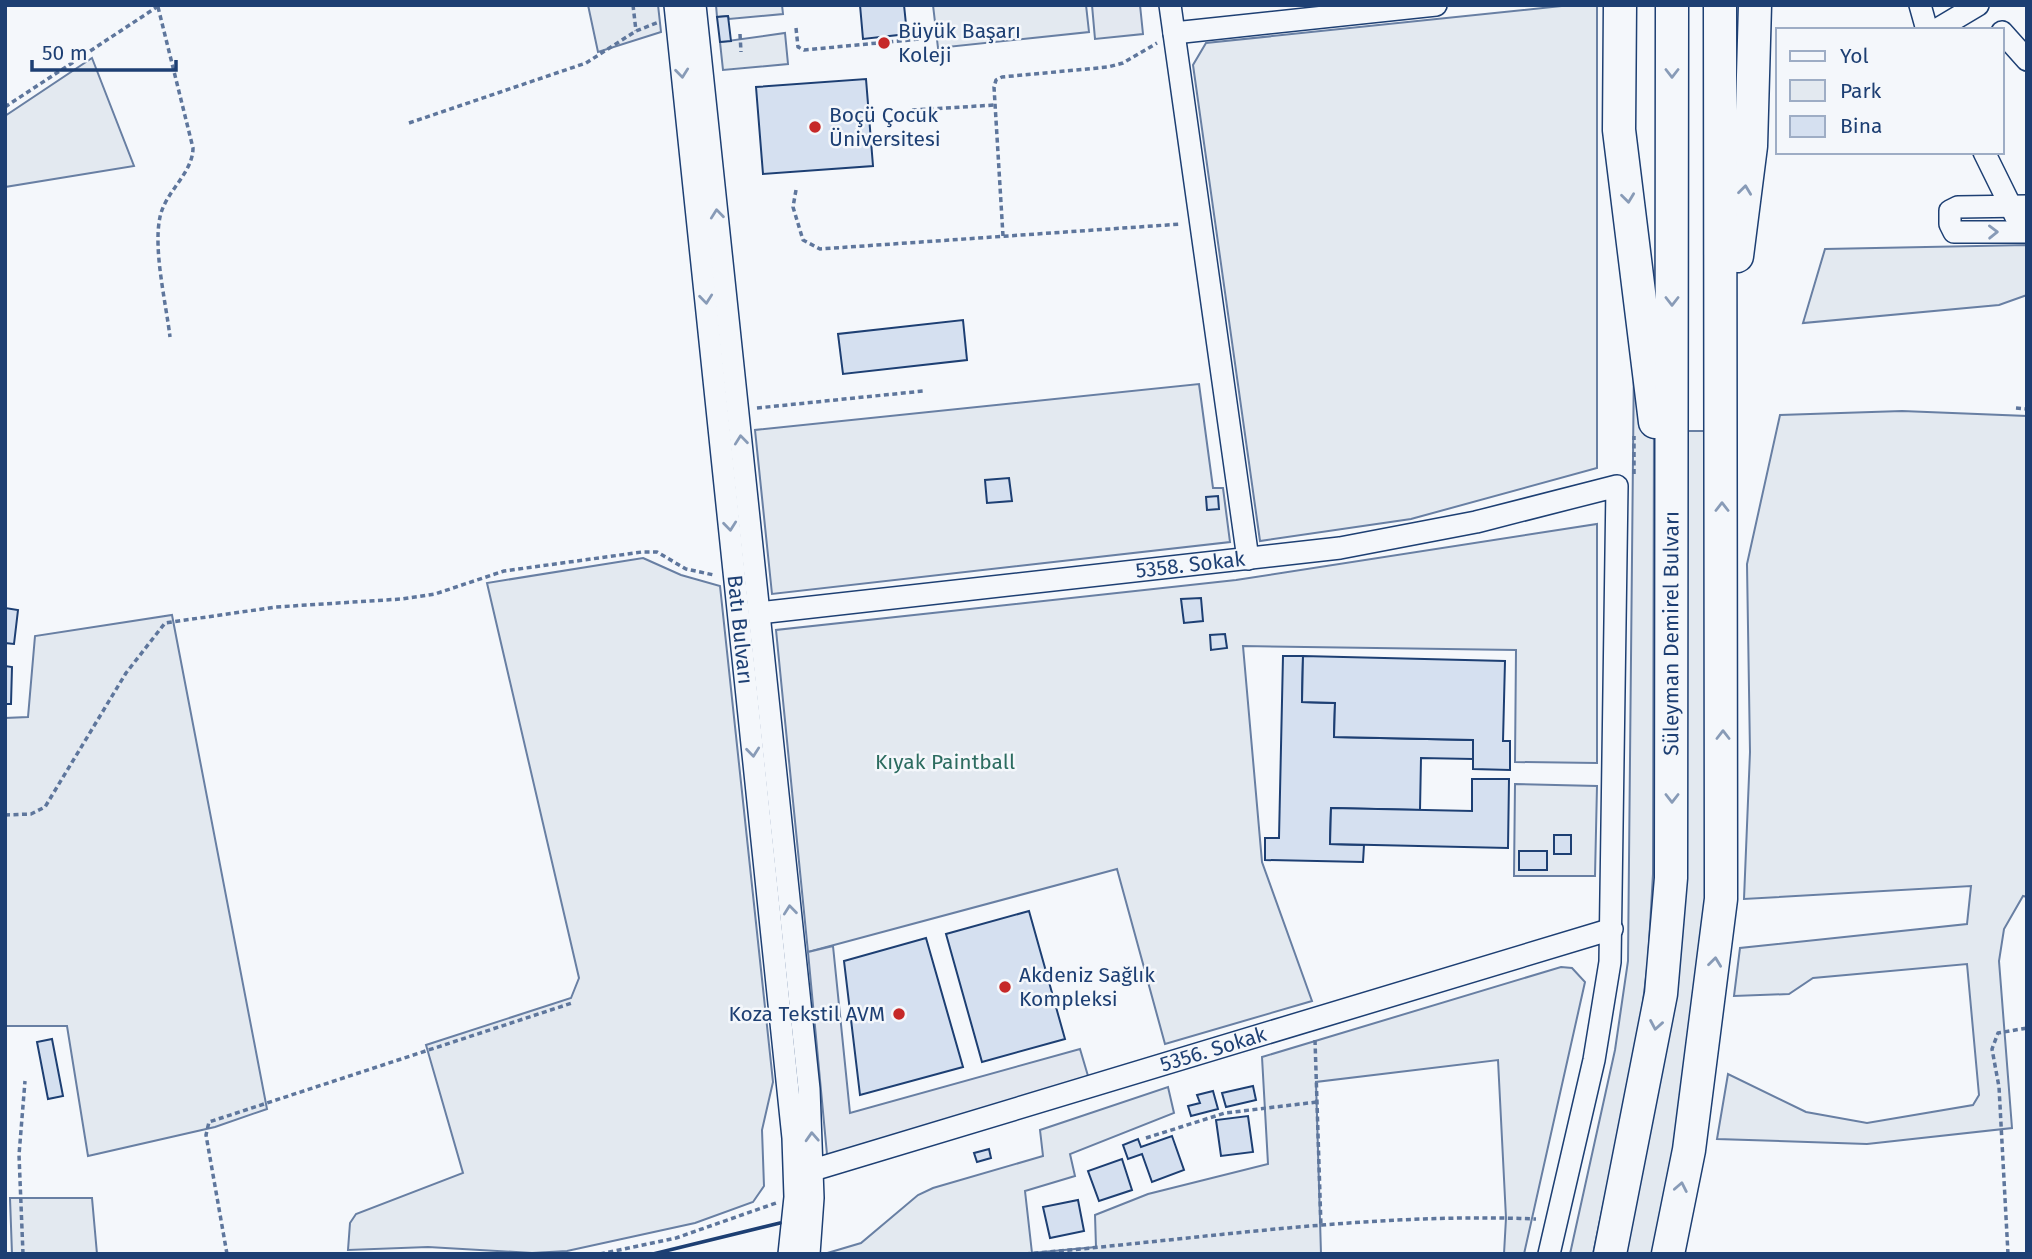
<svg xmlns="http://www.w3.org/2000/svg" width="2032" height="1259" font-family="'Fira Sans',sans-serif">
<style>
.green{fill:#e3e9f0;stroke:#687fa3;stroke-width:2}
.parking{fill:#e3e8f0;stroke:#687fa3;stroke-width:2}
.building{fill:#d5e0f0;stroke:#1d3f73;stroke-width:2}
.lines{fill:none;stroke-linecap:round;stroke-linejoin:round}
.minor-casing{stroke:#1d3f73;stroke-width:24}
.highway-casing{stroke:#1d3f73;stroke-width:35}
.path{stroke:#5e769c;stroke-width:3.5;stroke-dasharray:5 3.5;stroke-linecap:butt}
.minor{stroke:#f4f7fb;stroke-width:21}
.highway{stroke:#f4f7fb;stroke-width:32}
.wall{stroke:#1d3f73;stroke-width:3.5}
.oneway{stroke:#889bb7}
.poi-dot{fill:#c62828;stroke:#f4f7fb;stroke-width:2.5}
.labels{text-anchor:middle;stroke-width:5;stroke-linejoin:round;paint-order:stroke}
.poi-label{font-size:21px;fill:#1d3f73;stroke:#f4f7fb;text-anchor:start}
.street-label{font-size:21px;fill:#1d3f73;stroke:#f4f7fb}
.park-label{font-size:21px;fill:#2c6c60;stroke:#f4f7fb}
</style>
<rect width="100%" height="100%" fill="#f4f7fb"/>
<g class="green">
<path d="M588,5H658L661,32L598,52Z"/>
<path d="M716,5H782L783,14L729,19L728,16L717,17Z"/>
<path d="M933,5H1086L1089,32L938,48Z"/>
<path d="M1571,5H1597V468L1411,519L1260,541L1193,65L1206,43Z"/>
<path d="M785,33L788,64L723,70L720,42Z"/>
<path d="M92,58L134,166L5,187V116Z"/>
<path d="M2027,245V295L1999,305L1803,323L1825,249Z"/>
<path d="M1635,256L1654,412L1653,874L1648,961L1639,1034L1593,1254H1570L1615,1050L1628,961Z"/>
<path d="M1199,384L1213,488H1223L1230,542L772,594L755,430Z"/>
<path d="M1902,411L2027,416V897L2023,896L2004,929L1999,961L2012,1128L1867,1144L1717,1139L1728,1074L1806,1112L1867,1123L1973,1105L1979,1095L1967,964L1813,978L1789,994L1734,996L1740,948L1967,924L1971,886L1744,899L1750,752L1747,564L1780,415Z"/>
<path d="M1685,431H1707V919L1692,1049L1655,1254H1624L1645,1155Z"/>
<path d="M1597,524V763L1515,762L1516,650L1243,646L1262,862L1312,1001L1165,1044L1117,869L808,952L776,630L1236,580Z"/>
<path d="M643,558L681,575L720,586L773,1082L762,1130L764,1186L753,1202L695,1223L567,1251L532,1253L428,1247L348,1250L350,1223L356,1214L463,1173L426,1045L571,998L579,978L487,583Z"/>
<path d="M172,615L267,1109L215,1127L88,1156L67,1026H5V718L28,717L35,636Z"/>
<path d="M1515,784L1597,786L1595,876H1514Z"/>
<path d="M1561,967L1572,968L1585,982L1524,1254H1504L1506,1218L1498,1060L1316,1082L1321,1254H824L861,1243L918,1195L933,1188L1043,1156L1040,1130L1168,1087L1174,1113L1070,1154L1075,1176L1025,1191L1032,1253L1096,1247L1095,1215L1148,1194L1268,1164L1262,1057Z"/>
<path d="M10,1198H92L97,1254H12Z"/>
</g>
<g class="parking">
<path d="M1092,5H1140L1143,34L1095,39Z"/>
<path d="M833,946L850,1113L1080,1049L1091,1086L828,1165L808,952Z"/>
</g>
<g class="building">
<path d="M860,5H904L907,34L863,39Z"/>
<path d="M728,16L731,41L720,42L717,17Z"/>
<path d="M866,79L873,166L763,174L756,87Z"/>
<path d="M963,320L967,360L843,374L838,334Z"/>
<path d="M1009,478L1012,501L987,503L985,480Z"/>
<path d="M1218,496L1219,509L1207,510L1206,497Z"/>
<path d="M1201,598L1203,621L1184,623L1181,599Z"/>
<path d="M5,608L18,610L14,644L5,643Z"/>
<path d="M1225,634L1227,648L1211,650L1210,635Z"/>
<path d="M1283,656H1303L1302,702L1335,703L1334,737L1473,740V759L1421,758L1420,810L1331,808L1330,844L1364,845L1363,862L1265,860V838H1279Z"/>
<path d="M1303,656L1505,661L1503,741H1510V770L1473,769V740L1334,737L1335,703L1302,702Z"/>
<path d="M5,666L12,667L11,704H5Z"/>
<path d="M1472,779H1509L1508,848L1330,844L1331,808L1472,811Z"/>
<rect x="1554" y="835" width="17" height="19"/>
<rect x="1519" y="851" width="28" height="19"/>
<path d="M1029,911L1065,1039L982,1062L946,934Z"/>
<path d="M926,938L963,1067L860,1095L844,961Z"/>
<path d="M52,1039L63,1096L48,1099L37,1042Z"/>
<path d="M1253,1086L1256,1100L1226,1107L1222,1093Z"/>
<path d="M1213,1091L1218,1109L1191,1116L1188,1106L1200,1103L1197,1095Z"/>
<path d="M1248,1116L1253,1152L1221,1156L1216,1120Z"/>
<path d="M1172,1136L1184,1170L1152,1182L1142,1154L1128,1159L1123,1145L1138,1139L1141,1147Z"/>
<path d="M989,1149L991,1158L977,1162L974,1153Z"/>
<path d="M1122,1159L1132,1190L1099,1201L1088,1171Z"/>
<path d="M1078,1200L1084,1231L1050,1238L1043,1207Z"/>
</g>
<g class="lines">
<g class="minor-casing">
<g id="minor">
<path id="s1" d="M675,5L793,1138L795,1197L789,1254"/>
<path d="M695,5L809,1089L813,1198L809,1254"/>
<path d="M1170,5L1248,559"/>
<path d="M1920,5L1927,30"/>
<path d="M1936,30L1978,5"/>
<path d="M2002,32L2027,60"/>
<path d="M1174,33L1436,5"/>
<path d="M1984,152L2016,217"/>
<path d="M2027,206L1958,207L1950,211V224L1954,232H2027"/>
<path id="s2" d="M759,613L1340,548L1476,522L1617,486L1610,962L1594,1060L1549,1254"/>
<path id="s3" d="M813,1170L1612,929"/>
</g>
</g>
<g class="highway-casing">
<g id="highway">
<path d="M1620,5L1619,130L1655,422"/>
<path d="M1737,256L1751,146L1755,5"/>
<path id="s4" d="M1610,1254L1661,994L1671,878L1672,5"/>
<path d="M1668,1254L1689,1150L1721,899L1720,5"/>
</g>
</g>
<g class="path">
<path d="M633,5L636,31"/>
<path d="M158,7L193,148C193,173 165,192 160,217C153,250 166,303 170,337"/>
<path d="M796,28L798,47L804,50L920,39"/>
<path d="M740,34L741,52"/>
<path d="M5,107L160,5"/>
<path d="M912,110L995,105"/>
<path d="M409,123L586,63L636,31L659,22"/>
<path d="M796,190L793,207L803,240L820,249L1181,224"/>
<path d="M1003,236L994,87L996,80L1002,77L1108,67L1123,63L1157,43"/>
<path d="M757,408L923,391"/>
<path d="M2016,408L2027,409"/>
<path d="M1634,474V436"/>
<path d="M5,815L31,814L45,807L126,673L165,623L276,607L401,599L435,594L504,571L642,552H657L686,569L714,575"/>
<path d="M1315,1040L1321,1227"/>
<path d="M1146,1138L1225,1113L1317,1102"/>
<path d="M23,1254L19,1155L25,1081"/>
<path d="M227,1254L206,1135L209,1122L572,1003"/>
<path d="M600,1254L676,1238L776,1203"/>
<path d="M1025,1254C1195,1240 1366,1212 1536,1219"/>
<path d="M2008,1254L1999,1087L1992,1049L1998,1033L2027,1028"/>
</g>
<use href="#minor" class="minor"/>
<use href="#highway" class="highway"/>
<path class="wall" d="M653,1254L780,1223"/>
</g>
<defs><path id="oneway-chevron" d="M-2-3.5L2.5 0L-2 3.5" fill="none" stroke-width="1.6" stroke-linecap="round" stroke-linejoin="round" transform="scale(1.75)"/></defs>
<g class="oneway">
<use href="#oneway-chevron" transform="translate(682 73) rotate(84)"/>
<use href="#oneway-chevron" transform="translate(1672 73) rotate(90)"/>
<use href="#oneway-chevron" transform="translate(1745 190) rotate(-83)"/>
<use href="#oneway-chevron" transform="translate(1628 198) rotate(83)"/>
<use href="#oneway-chevron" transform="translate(717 214) rotate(-96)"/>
<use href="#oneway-chevron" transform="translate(1993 232) rotate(-1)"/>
<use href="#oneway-chevron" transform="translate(706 299) rotate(84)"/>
<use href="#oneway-chevron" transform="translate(1672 301) rotate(90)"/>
<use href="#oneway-chevron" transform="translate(741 440) rotate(-96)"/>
<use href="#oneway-chevron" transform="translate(1722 507) rotate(-90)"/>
<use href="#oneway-chevron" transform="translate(730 526) rotate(84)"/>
<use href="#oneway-chevron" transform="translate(1723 735) rotate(-90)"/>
<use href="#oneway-chevron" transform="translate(753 752) rotate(84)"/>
<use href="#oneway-chevron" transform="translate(1672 798) rotate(90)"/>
<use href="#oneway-chevron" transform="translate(790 910) rotate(-96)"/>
<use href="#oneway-chevron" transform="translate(1715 962) rotate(-83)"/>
<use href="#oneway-chevron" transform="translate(1656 1025) rotate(100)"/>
<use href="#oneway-chevron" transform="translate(812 1137) rotate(-93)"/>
<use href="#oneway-chevron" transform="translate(1681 1187) rotate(-79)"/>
</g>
<g class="poi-dot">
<circle cx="884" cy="43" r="7"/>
<circle cx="815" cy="127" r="7"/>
<circle cx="1005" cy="987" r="7"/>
<circle cx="899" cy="1014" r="7"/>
</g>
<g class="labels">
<g class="poi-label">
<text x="898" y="38">Büyük Başarı<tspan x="898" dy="24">Koleji</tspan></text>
<text x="829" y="122">Boçü Çocuk<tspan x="829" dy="24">Üniversitesi</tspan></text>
<text x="1019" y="982">Akdeniz Sağlık<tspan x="1019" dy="24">Kompleksi</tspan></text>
<text x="885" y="1021" text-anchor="end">Koza Tekstil AVM</text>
</g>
<g class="street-label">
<text dy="7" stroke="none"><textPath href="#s2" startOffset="434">5358. Sokak</textPath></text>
<text dy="7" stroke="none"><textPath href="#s1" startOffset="628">Batı Bulvarı</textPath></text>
<text dy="7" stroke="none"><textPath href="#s4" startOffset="626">Süleyman Demirel Bulvarı</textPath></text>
<text dy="7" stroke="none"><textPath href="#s3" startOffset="418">5356. Sokak</textPath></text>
</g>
<g class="park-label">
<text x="945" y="769">Kıyak Paintball</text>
</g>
</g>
<rect width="2032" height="1259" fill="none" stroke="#1d3f73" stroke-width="14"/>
<rect x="1776" y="28" width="228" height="126" fill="#f4f7fb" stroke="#9eadc5" stroke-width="2"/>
<rect x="1790" y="51" width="35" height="10" fill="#f4f7fb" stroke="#9eadc5" stroke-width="2"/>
<text x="1840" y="63" font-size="21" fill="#1d3f73">Yol</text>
<rect x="1790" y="80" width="35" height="21" fill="#e3e9f0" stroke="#9eadc5" stroke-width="2"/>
<text x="1840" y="98" font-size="21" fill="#1d3f73">Park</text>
<rect x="1790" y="116" width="35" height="21" fill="#d5e0f0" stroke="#9eadc5" stroke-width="2"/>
<text x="1840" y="133" font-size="21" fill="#1d3f73">Bina</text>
<path d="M32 60v10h144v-10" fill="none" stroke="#1d3f73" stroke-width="3.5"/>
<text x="42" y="60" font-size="21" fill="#1d3f73" stroke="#f4f7fb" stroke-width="5" paint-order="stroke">50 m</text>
</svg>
